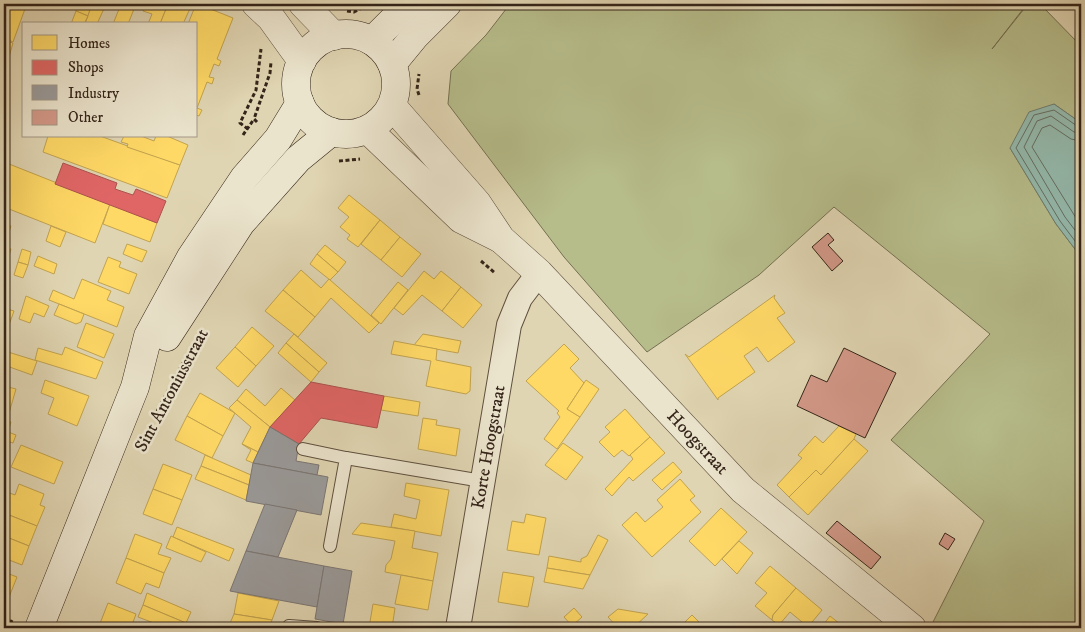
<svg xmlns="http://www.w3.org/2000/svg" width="1085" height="632" font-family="'IM FELL DW Pica',serif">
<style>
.green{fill:#b6bc8a;stroke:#757052}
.water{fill:#94b9ac;stroke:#6e7d71}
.homes{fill:#ffd966;stroke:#c2a34f}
.shops{fill:#e06666;stroke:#ac524f}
.industry{fill:#999;stroke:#7b7673}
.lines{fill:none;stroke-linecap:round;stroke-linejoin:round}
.shore{stroke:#646e62;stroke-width:1}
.building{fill:#d49989;stroke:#342419}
.service-casing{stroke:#5f503f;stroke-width:14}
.minor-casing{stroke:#5f503f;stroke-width:26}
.tertiary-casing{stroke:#5f503f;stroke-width:29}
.secondary-casing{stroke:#342419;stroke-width:29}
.path{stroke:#342419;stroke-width:3;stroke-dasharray:4 2.5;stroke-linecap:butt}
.service{stroke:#ebe4cd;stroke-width:12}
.minor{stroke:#ebe4cd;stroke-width:24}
.tertiary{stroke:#ebe4cd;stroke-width:28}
.secondary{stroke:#ebe4cd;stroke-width:28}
.labels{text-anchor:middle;stroke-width:5;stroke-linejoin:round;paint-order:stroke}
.street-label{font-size:18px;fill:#342419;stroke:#ebe4cd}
</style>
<rect width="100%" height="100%" fill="#e0d5b2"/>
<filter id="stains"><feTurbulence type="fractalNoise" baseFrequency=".004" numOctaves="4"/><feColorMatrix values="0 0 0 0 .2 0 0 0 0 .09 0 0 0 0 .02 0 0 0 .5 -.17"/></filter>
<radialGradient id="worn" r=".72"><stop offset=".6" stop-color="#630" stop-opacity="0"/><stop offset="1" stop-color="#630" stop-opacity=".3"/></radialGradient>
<path class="green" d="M510,4H1027L992,49L1028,4H1040L1081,46V123L1054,104L1010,148L1056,224L1081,257V628H930L984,521L891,440L990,334L834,207L759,275L647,352L564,257L448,104L451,71L486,35Z"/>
<path class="water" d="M1054,104L1081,123V257L1056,224L1010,148L1029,112Z"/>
<g class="homes">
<path d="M12,4L26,6L13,42L4,38V28Z"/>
<path d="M79,4H92L88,16L76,11Z"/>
<path d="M92,4H106L97,24H85Z"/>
<path d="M121,4H136L128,24H113Z"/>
<path d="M146,4H168L160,24H148L152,14L143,11Z"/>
<path d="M168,4H192L183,24H160Z"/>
<path d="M196,4H204L203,6L233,18L217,59L221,61L219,66L214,64L209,77L214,78L212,84L207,82L197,108L202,110L199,116L196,115V24H188Z"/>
<path d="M76,11L88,16L84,24H71Z"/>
<path d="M4,40L13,43L6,67H4Z"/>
<path d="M48,136H100L180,165L167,198L43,152Z"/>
<path d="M124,136H141L154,141L156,136H167L188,145L180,165L127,147L128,144L121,142Z"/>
<path d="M4,162L110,204L95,243L4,207Z"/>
<path d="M349,195L380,220L358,247L347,239L350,235L340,227L349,217L338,208Z"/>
<path d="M110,204L157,223L150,242L103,224Z"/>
<path d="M380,220L400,237L381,260L361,244Z"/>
<path d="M4,223L11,226L4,247L11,249L8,259L4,258Z"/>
<path d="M51,226L66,232L60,247L46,241Z"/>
<path d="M400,237L421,254L402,277L381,260Z"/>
<path d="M127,244L147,251L142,262L123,254Z"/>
<path d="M325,245L346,262L338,272L317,254Z"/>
<path d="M22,249L31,252L28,265L18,262Z"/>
<path d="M317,254L338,272L330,280L310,264Z"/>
<path d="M38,256L57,264L54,274L34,266Z"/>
<path d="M108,257L121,262L119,267L137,274L129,294L98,282Z"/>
<path d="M18,262L28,265L23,278L14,275Z"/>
<path d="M301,270L321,288L329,279L379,323L369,333L331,298L315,317L283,290Z"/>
<path d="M424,271L434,279L441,271L461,287L442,311L422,295L403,315L394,308Z"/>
<path d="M82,279L111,291L107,300L124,307L117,327L49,300L53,290L74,299Z"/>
<path d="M398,282L408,290L381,324L371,315Z"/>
<path d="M461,287L482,305L463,328L442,311Z"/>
<path d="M283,290L315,317L298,337L265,311Z"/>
<path d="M775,295L774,298L785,313L777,318L795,342L768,362L757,347L744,356L755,372L718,398V400L685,354L689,357Z"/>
<path d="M26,296L49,306L44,317L34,313L30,323L19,319Z"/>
<path d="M59,304L84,314L81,322L76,324L54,315Z"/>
<path d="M4,308L14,311L9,325L4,323Z"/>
<path d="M4,323L9,325L6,338L4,337Z"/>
<path d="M86,323L114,334L104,358L77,347Z"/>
<path d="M252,327L274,346L256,366L235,347Z"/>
<path d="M294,334L327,363L319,372L286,343Z"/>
<path d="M423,334L461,341L458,353L414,345Z"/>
<path d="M394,341L437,349L436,360L471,367L470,391L466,394L426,386L431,361L391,354Z"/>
<path d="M286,343L319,372L311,382L278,353Z"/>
<path d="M564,344L579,359L570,368L584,383L567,409L580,417L557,449L544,439L560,417L557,413L559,411L526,381Z"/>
<path d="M65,347L103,362L96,379L35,360L38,348L62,355Z"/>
<path d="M235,347L256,366L238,387L216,368Z"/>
<path d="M8,352L37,361L32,375L4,365Z"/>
<path d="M45,380L89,396L77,426L48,414L54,398L41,393Z"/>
<path d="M586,380L599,389L580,417L567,409Z"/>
<path d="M4,386L16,389L7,420L4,419Z"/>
<path d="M281,388L295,400L270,427L237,400L246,389L265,406Z"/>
<path d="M200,393L235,413L223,436L187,416Z"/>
<path d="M384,396L420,402L418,416L381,410Z"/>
<path d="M237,400L270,427L258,452L242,444L251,427L229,408Z"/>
<path d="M625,409L650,437L629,456L622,450L614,457L599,442L610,432L605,427Z"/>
<path d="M187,416L223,436L212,458L175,440Z"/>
<path d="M423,418L437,420L436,425L460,429L456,456L418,449Z"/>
<path d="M4,419L11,422L8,432L16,435L13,443L4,440Z"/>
<path d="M839,426L856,434L854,439L821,475L816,470L789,497L777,485L802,458L798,455L815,436L823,443Z"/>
<path d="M650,437L665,453L633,481L629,477L612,496L605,489L633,459L630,455Z"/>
<path d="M854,439L868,451L808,515L789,497L816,470L821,475Z"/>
<path d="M563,443L583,457L566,480L545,465Z"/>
<path d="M242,444L258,452L253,463L246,460L251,450Z"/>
<path d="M21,445L63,462L54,484L11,467Z"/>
<path d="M205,455L251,475L249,485L201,466Z"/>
<path d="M673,462L682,472L662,490L652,480Z"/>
<path d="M163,464L192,475L182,500L153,489Z"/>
<path d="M201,466L249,485L246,500L195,479Z"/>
<path d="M680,479L695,496L690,500L701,512L652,557L622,525L636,512L645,522L663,507L657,500Z"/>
<path d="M406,483L449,490L441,536L391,527L394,514L416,519L420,500L404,496Z"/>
<path d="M19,484L44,494L40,505L45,507L37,526L4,513V491L15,495Z"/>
<path d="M153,489L182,500L172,525L143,514Z"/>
<path d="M721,508L747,532L715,566L689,541Z"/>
<path d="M526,514L546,518L539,555L507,550L512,521L524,523Z"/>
<path d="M9,515L37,526L29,546L4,536V524L6,525Z"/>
<path d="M361,523L415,531L412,548L438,553L433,581L385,572L386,565L391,559L395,541L352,534Z"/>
<path d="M177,527L234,549L229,561L173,537Z"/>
<path d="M135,534L162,544L158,554L171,558L164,573L126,558Z"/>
<path d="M598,535L608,540L590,575L547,568L549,556L581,562V559L587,556Z"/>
<path d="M4,536L29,546L22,565L4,558Z"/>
<path d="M171,536L206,552L201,562L166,548Z"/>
<path d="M739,541L753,553L737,574L722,559Z"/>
<path d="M126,558L164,573L159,588L146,583L141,594L116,583Z"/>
<path d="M770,566L796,588L773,615L772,620L755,606L767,593L755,583Z"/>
<path d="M547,568L590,575L583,589L544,582Z"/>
<path d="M4,572L17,577L9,597L4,595Z"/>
<path d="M503,572L534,577L528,607L498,602Z"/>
<path d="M401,575L433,581L428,610L395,604Z"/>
<path d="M796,588L822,610L808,627L790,612L779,625L772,620L773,615Z"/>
<path d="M147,593L191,612L186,623L143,605Z"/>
<path d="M238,593L279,601L272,620L234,614Z"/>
<path d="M108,603L136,614L132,625L140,628H104L99,626Z"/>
<path d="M373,604L395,608L392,628H369Z"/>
<path d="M143,605L186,623L184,628H167L138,617Z"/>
<path d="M574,608L582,617L572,626L564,617Z"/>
<path d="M618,609L648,614L633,628H618L608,617Z"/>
<path d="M234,614L272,620L269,628H228Z"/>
<path d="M692,615L701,624L697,628H686L683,624Z"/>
<path d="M830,616L845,628H821Z"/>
</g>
<g class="shops">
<path d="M63,163L117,183L115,189L133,195L136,189L166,201L157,223L55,184Z"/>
<path d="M311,382L384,396L377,428L321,418L299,444L270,427Z"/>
</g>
<g class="industry">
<path d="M270,427L299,444L296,461L319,465L317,475L253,463Z"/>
<path d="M253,463L328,477L321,515L246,501Z"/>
<path d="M265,504L297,510L278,557L246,551Z"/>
<path d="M246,551L324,566L317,607L230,591Z"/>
<path d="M324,566L352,571L343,624L315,619Z"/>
</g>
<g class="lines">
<g class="shore">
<path d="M1081,127L1077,126L1054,110L1034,115L1016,148L1060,221L1081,249"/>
<path d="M1081,133L1074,132L1051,116L1037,121L1024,147L1065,217L1081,238"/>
<path d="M1081,141L1071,139L1050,125L1042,128L1032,147L1081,226"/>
</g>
</g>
<g class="building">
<path d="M828,233L834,240L828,245L843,261L832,271L812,247Z"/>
<path d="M844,348L896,373L865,438L797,406L811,375L827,382Z"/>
<path d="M837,521L881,557L871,569L826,533Z"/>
<path d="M945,533L955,539L948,550L939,544Z"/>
</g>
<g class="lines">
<g class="service-casing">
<g id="service">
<path d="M303,449L346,458L330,546"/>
<path d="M346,458L482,481"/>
<path d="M288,628L289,626L317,628"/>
</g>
</g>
<g class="minor-casing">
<path id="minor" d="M458,628L509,325L520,298L539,273"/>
</g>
<g class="tertiary-casing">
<g id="tertiary">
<path d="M256,4L271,18L302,61"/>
<path d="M303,4L334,36"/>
<path d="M392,106L477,203L501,239L539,273L743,490L912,628"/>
<path d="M368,130L461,219L499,238"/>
</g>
</g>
<g class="secondary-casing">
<g id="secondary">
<circle cx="346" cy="84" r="50"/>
<path d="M372,41L409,4"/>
<path d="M392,64L415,36L447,4"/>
<path d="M167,337L241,223L298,159L331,132"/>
<path d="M39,628L135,387L148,336L191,257L244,178L278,139L300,103"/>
</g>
</g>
<g class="path">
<path d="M347,11L354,12L369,4"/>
<path d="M419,95L417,89L419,74"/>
<path d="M257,122L254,119L270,73L271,62"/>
<path d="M248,129L240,123L256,90L261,49"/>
<path d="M243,135L254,119"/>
<path d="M339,161L360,159"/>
<path d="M481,261L495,273"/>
<path d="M154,417L185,359"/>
<path d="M8,628L12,620"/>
</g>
<use href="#service" class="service"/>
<use href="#minor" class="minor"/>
<use href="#tertiary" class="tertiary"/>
<use href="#secondary" class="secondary"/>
</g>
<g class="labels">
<g class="street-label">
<text transform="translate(171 390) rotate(-62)" y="6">Sint Antoniusstraat</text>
<text transform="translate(698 442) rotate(47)" y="6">Hoogstraat</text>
<text transform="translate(488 447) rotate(-80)" y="6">Korte Hoogstraat</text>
</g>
</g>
<rect width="1085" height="632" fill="none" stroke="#e0d5b2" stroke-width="20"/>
<rect x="5" y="5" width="1075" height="622" fill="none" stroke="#342419" stroke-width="2.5"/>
<rect x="10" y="10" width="1065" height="612" fill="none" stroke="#342419"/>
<rect x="22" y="22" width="175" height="115" fill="#ebe4cd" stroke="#a29785"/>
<rect x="32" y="35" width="25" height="15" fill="#ffd966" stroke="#a29785"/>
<text x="68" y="48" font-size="15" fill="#342419">Homes</text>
<rect x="32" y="60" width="25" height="15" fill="#e06666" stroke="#a29785"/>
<text x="68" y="72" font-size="15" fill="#342419">Shops</text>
<rect x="32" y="85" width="25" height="15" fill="#999999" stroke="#a29785"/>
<text x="68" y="98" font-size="15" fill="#342419">Industry</text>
<rect x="32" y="110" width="25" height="15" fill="#d49989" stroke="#a29785"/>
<text x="68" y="122" font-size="15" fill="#342419">Other</text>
<rect width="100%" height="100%" filter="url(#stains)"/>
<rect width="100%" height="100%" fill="url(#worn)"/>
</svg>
